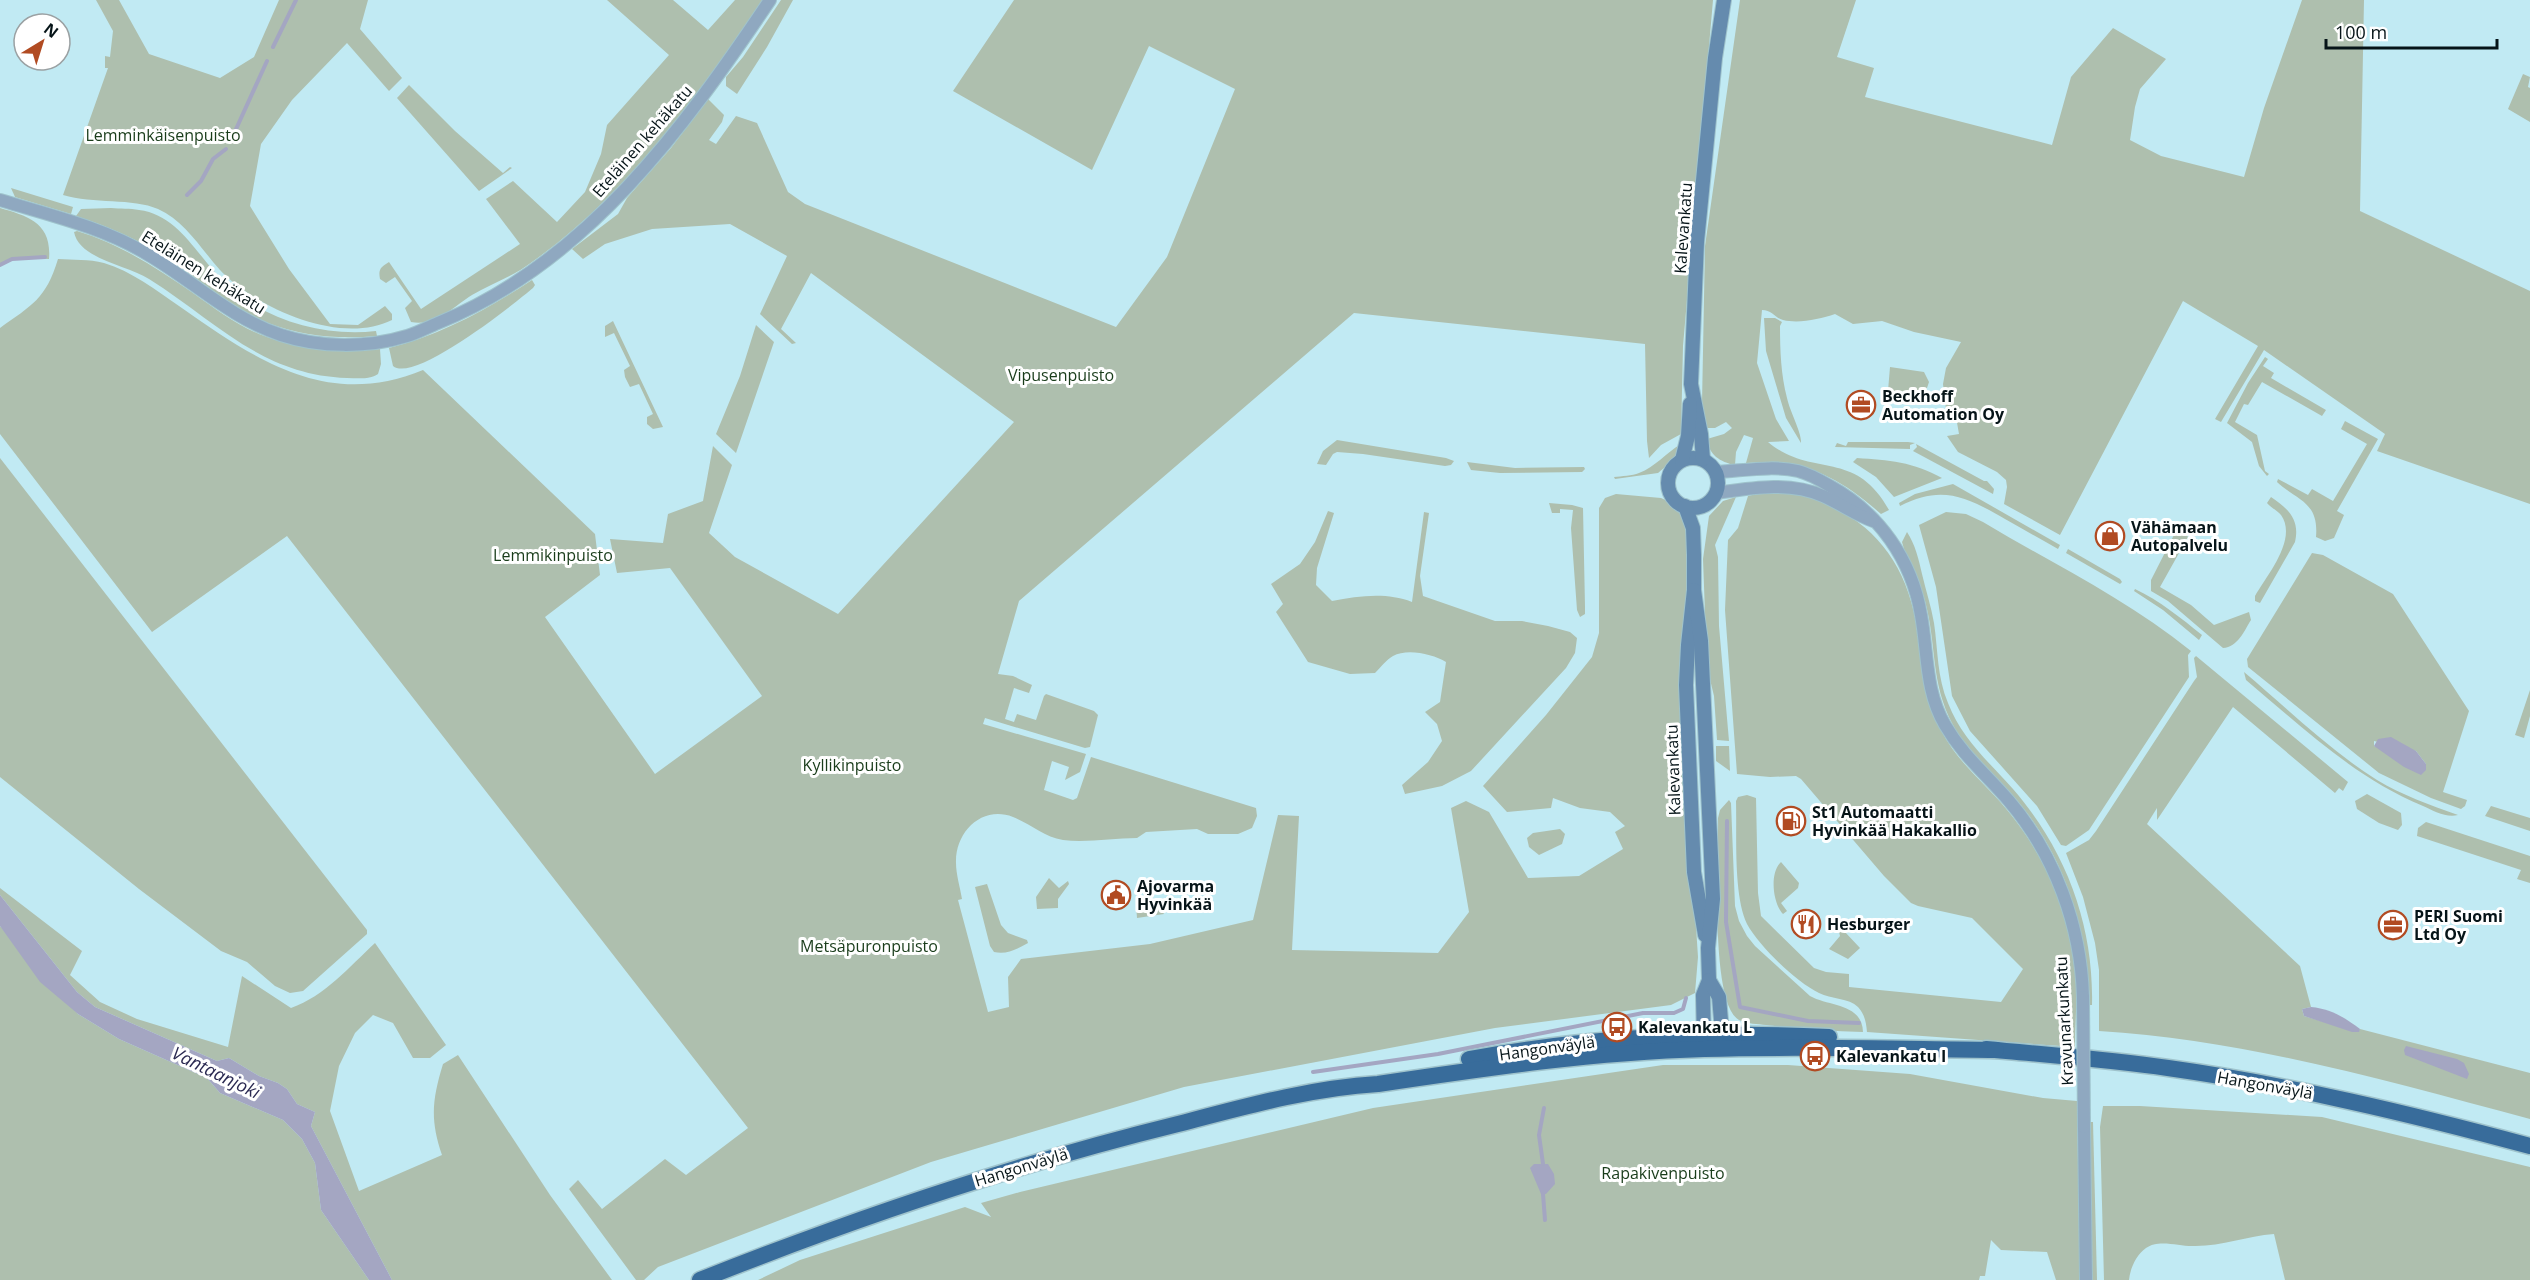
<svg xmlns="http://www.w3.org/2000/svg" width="2530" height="1280" font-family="'Open Sans',sans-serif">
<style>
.green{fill:#aebfae;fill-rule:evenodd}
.water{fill:#a4a6c2}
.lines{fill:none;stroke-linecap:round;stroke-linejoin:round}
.stream{stroke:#a4a6c2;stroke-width:4}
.tertiary-casing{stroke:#9fc3cc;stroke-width:14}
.secondary-casing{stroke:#9fc3cc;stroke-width:16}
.trunk-casing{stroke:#9fc3cc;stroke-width:19}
.tertiary{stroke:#8fa8c0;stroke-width:12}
.secondary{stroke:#658bae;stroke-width:14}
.trunk{stroke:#386c9b;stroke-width:16}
.tertiary-bridge-casing{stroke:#9fc3cc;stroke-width:14;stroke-linecap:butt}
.tertiary-bridge{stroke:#8fa8c0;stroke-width:12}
.labels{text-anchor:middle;stroke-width:6;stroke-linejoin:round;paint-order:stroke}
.park-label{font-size:16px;fill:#193c1a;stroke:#fff}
.street-label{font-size:16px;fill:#061418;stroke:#fff}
.poi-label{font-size:16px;font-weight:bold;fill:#061418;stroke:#fff;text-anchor:start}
.water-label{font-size:18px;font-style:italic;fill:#2b2a52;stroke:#fff}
</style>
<rect width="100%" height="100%" fill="#c1eaf3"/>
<g class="green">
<path d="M96,0H119L149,54L220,78L254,57L279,0H368L360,29L402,78L389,91L347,43L292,100L261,144L250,206L289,269L330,324L358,325L385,306L392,314V320C340,346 256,308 220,270C201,249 185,221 158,209C133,198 93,204 63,195L108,68H105V56L110,57L113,31Z"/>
<path d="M607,0H673L708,30L735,0H765C698,95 628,194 532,262C514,276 491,284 472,295C453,307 435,327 411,322L405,308L412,301L395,277L386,283L380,279C378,269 381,267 389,262L421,309L520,244L486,199L513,181L557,222L585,192L601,154L607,125L669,55Z"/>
<path d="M781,0H793L767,47L737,94L726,86V77L743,57Z"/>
<path d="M1014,0H1713L1683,346L1681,434L1661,445L1649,458L1647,441L1645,344L1354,313L1019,601L998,674L1013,676L1032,685L1029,693L1014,688L1005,719L1014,722L1017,714L1036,720L1044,696L1046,694L1094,711L1098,715L1090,747L1085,748L985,718L983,724L1086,754L1080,772L1065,780L1069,767L1052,761L1044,790L1073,800L1077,798L1091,757L1256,808L1257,816L1252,828L1238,834H1208L1197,829L1146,832L1137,838C1113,838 1086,843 1063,840C1044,837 1031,824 1013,817C982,805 955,832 956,863C956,874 960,887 962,899L958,900L988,1012L1009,1007L1008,977L1021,959L1150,944L1253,920L1278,815L1299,816L1292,950L1438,953L1469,912L1451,808L1466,801L1489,812L1528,878L1579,876L1623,849L1615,832L1625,826L1610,812L1580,808L1553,798L1551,808L1507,812L1483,786L1546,715L1592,657L1599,633V508L1605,498L1616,494L1661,498L1674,504L1686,519L1687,587L1681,654L1683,728L1698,957L1695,993L1671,1005L1495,1028L1184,1087L931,1162L658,1267L644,1280H636L569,1189L578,1180L602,1209L665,1159L686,1175L748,1128L287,536L152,632L0,434V328C32,305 46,299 58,259C73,260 89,259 104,263C131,271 156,290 179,306C255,359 326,410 423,370L595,534L600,575L545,617L655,774L762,696L670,568L617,573L610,539L663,543L668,514L703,501L713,446L732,465L709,533L735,557L838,614L1014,422L811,273L781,329L796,343L792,344L760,314L787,256L730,224L652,229L605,244L583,259L572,249L618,214L627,198L671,148L708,99L724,115L722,122L709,140L716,144L736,116L757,123L788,192L805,204L1116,327L1167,257L1235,89L1149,46L1092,170L953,91Z"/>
<path d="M1740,0H1856L1837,57L1874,68L1865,97L2052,145L2071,77L2113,28L2166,59L2140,89L2135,107L2130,140L2161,156L2244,177L2264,108L2302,0H2364L2360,211L2530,291V504L2377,451L2385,434L2264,350L2221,422L2215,419L2258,346L2183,301L2060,535L2004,504L2007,487L2006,480L1997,472L1958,452L1947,436L1959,434L1956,417L1946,409L1943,384L1946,368L1961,342L1914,332L1882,321L1853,324L1835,314C1820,319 1799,324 1783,320C1775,318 1772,310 1762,310L1757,363L1776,419L1789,441L1768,442C1812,479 1855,448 1889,510L1881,514C1839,477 1803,458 1746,463L1753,438L1744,435L1736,452L1735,465C1720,462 1709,455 1707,439L1724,434L1732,428L1726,422L1715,428H1707L1702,404L1705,246Z"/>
<path d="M2523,74L2530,77L2528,87L2530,88V122L2508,109Z"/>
<path d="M409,85L455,131L503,173L510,167L512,168L479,191L397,98Z"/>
<path d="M11,188L73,207L71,214L15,197Z"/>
<path d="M0,208C28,216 52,223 49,259L17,258L0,264Z"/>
<path d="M111,208C120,209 130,208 139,210C179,215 197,256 224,282C264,320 322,337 376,331L377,336C340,339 304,337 268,323C233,308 203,282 171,261C141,241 110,227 76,216L81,209Z"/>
<path d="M77,231C120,244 157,268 193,293C214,308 235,324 259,334C298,350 338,353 380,349L381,364L378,374C369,380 357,378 347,378C261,375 216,321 149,279C127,265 79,259 74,232Z"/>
<path d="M532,280L535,285L533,288C514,304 414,384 393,366L389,348C441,335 488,309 532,280Z"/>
<path d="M1764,318H1775L1782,322L1780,326C1780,351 1781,375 1787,398C1790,412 1802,433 1801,443L1786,418L1766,351Z"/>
<path d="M613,321L663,427L653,429L647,424V417L653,414L639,384L630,387L625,377L624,370L630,366L614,333L605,337V326Z"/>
<path d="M756,325L774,342L736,453L716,434L740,376Z"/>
<path d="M2265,357L2268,359L2263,366L2274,373L2271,378L2326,410L2322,416L2262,382L2248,405L2244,404L2235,422L2257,435L2265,471L2269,474L2267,476L2259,466L2252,442L2227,423L2248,383Z"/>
<path d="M1890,367L1924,372L1929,382L1927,388L1919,392L1888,391Z"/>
<path d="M2345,421L2378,439L2337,511L2344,515L2334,538L2325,541L2316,537C2319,502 2298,501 2277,482L2278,479L2308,495L2312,489L2333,501L2367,444L2341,429Z"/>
<path d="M1337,440L1446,458L1454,461L1451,465L1445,466L1363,454L1337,452L1333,454L1326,465L1317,464L1323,451Z"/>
<path d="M1848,442H1908L1915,443L1910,445V449L1835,447L1837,443L1846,446Z"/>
<path d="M1681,444L1679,455L1658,473L1615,479L1614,477C1622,476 1632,476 1639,473C1655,467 1666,453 1681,444Z"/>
<path d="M1916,444L1984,481H1987L1994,489L1993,494L1913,451L1917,447Z"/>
<path d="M0,458L367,930V934L303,991L290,993L275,986L247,962L221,951L139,889L0,777Z"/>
<path d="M1857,458C1888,460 1914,462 1942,478L1894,497L1876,477L1853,462Z"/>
<path d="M1467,462L1515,468L1584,467L1585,469L1582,472L1500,473L1471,470Z"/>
<path d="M1953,484L2060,545L2058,549C2040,539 2023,529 2005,519C1967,497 1942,484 1900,506L1899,503L1915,494Z"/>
<path d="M1798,492C1864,514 1903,552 1916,622C1924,665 1921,692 1942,732C1959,765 1990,787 2012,816C2049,863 2074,923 2076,984C2077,1005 2075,1026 2075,1047L1867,1032C1866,1022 1865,1015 1858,1007C1849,998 1831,999 1819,993C1796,982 1759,946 1747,924C1733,895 1737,834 1736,801L1738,797L1747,795L1756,798L1758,893L1761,916L1814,968L1826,972L1849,974V987L2001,1002L2023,969L1972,918L1918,906L1911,903L1884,876L1801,779L1796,776L1770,777L1737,774L1725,610L1728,540L1738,528L1748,496L1760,493Z"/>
<path d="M1736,497L1715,545L1718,557L1719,626L1729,741L1717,740L1714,696L1707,667L1703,559L1709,516L1723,501Z"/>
<path d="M2271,497C2289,509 2300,520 2295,542L2260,603L2255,601V596C2267,575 2298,539 2281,515C2277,510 2271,508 2267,503Z"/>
<path d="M1549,503L1572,505L1583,508L1585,607V614L1580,617L1577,610L1571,528L1573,510L1560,509V513H1552Z"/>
<path d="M1328,511L1334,513L1317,568L1316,585L1332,601C1359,596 1386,592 1412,602L1424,512L1429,513L1420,576L1423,596L1495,621H1522L1548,626L1570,632L1577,638L1575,653L1566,668L1471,771L1442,786L1405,794L1402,785L1428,762L1442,741L1437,724L1425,712L1440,702L1446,662C1433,654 1407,648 1393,656C1387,659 1380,668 1375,673L1350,674L1308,662L1276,612L1283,604L1271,584L1300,564L1315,542Z"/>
<path d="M1946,512L1966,514L1983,522C2053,564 2127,599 2191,651L2188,655L2189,677L2089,830L2066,846L2061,845L2037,806L1970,731L1952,696L1936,587L1919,525Z"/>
<path d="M2179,525L2188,537L2160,587L2191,605L2214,625L2249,612L2251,620C2244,631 2238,647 2223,648L2168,601L2151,591V580Z"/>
<path d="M1907,532C1915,544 1919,560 1922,574C1926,591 1931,606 1934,623C1938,650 1937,677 1948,703C1962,739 1988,761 2013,789C2066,850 2094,925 2092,1005H2090C2087,929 2065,856 2015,798C1994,774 1967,754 1953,725C1930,682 1937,645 1925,601C1919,580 1907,562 1902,542Z"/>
<path d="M2068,549L2120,579L2122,582L2120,584L2066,553Z"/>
<path d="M2312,553L2323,555L2393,594L2469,711L2443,792L2467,800L2465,806L2461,809L2431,798L2379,773L2248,667L2247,659ZM2374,741L2416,751L2426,764L2374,746Z"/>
<path d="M2135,589C2160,601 2181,618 2202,635L2199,640L2163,610L2134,591Z"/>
<path d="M2196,656L2348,782L2343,791L2339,788L2335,793L2233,707L2157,820V808L2147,824L2300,966L2311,1007L2302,1009L2304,1016L2358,1032L2360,1029L2530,1073V1119C2388,1081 2246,1040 2099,1031V970L2095,943L2083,897L2066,853L2089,840L2096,831L2194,681L2197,677L2194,658Z"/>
<path d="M2244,672C2287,708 2329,750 2377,780C2402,795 2430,805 2458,815C2446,818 2434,811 2423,806C2355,778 2302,727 2246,680Z"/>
<path d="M2530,690V716L2524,738L2515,735Z"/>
<path d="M1716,746H1729L1730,771L1716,761Z"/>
<path d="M2367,794L2401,813L2402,825L2398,830L2379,823L2357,809L2355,801Z"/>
<path d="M1729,800L1731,803L1735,906L1739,921L1747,936L1755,946L1810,996C1830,1007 1862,1003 1863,1032C1830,1031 1798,1029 1766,1025C1758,1024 1747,1024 1739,1020C1709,1003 1719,854 1718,818L1720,810Z"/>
<path d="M2491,806L2530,818V831L2485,816Z"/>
<path d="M2426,822L2530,856V883L2517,879L2521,870L2417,836L2418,828Z"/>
<path d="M1560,829L1565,834L1562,844L1539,855L1529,847L1527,838L1533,833Z"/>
<path d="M1781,862L1799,883L1798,888L1781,903L1787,911L1783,914C1773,904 1769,873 1781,862Z"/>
<path d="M1049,878L1059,888L1068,881L1069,884L1058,899V908L1037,909L1036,897Z"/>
<path d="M987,884L1001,925L1008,933L1027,940L1028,943C1017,949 1007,955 994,952L990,946L975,887Z"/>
<path d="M0,888L82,951L70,975L100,1002L137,1019L228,1047L242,976L291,1008C325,996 349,967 375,943L446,1045L430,1058H413L393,1023L373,1015L355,1033L339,1066L330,1111L359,1191L442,1155C430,1120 432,1100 443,1064L458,1055L550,1195L612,1280H392L311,1126L315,1112L297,1104L287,1089L278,1083L259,1076L229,1058L217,1061L95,1007L77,992L0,895Z"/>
<path d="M1149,901L1159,906L1164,914L1137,918L1136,904Z"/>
<path d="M1829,915L1860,948L1848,959L1829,949L1840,936L1838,928L1828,917Z"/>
<path d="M0,926L78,1014L119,1039L207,1078L220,1093L283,1120L302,1139L315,1163L321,1210L369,1280H0Z"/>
<path d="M1663,1065H1788L1910,1074L2043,1098L2077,1101L2080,1280H2056L2047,1252L2001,1250L1991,1240L1985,1276H1980L1979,1280H758L800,1260L965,1207L991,1217L981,1203L1020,1192L1373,1108Z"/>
<path d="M2103,1106H2140L2322,1117L2530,1167V1280H2285L2274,1234C2246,1236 2220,1247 2192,1246C2178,1246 2158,1239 2146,1248C2136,1255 2130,1269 2129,1280H2104L2100,1127Z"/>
<path d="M2090,1122H2093L2097,1280H2092Z"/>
</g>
<g class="water">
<path d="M2391,737L2416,751L2426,764V770L2421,775L2404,767L2374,746L2378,739Z"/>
<path d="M0,895L77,992L95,1007L217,1061L229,1058L259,1076L278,1083L287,1089L297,1104L315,1112L311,1126L392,1280H369L321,1210L315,1163L302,1139L283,1120L220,1093L207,1078L119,1039L78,1014L40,982L0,926Z"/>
<path d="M2311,1007C2331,1009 2344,1017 2360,1029L2359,1032H2352L2304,1016L2302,1009Z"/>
<path d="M2406,1046L2457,1059L2464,1063L2469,1074L2467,1079L2405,1055L2404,1050Z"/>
<path d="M1534,1164H1548L1554,1174L1555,1184L1546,1194H1541L1530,1168Z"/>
</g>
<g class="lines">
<g class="stream">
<path d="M273,47L296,0"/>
<path d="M232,138L267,61"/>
<path d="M187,195L201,181L213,159L226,149"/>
<path d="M0,265L12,259L45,257"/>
<path d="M1727,821L1726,922L1740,1007L1808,1021L1859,1023"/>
<path d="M1313,1072L1438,1054L1643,1013H1674L1683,1009L1686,998"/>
<path d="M1543,1164L1539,1135L1544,1108"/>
<path d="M1543,1194L1545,1220"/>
</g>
<g class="tertiary-casing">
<g id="tertiary">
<path d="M0,200C49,215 102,227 147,254C192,280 230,318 281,335C320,348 368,348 407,336C418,333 428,327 438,323C586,263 684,128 770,0"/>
<path d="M1716,472C1742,471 1772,465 1798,471C1810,474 1820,480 1830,486C1879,513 1912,560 1921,615C1928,653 1925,691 1945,725C1963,756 1986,774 2009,801C2055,855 2081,926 2083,997"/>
<path d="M1716,493C1751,488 1790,481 1823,496C1841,504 1856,515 1873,521"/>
<path d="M2084,1127L2086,1280"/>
</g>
</g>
<g class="secondary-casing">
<g id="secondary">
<circle cx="1693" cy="483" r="25"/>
<path d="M1703,459L1701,434L1691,384L1697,242L1715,58L1724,0"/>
<path d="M1682,460L1688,436L1690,404"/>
<path d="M1685,506L1693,528L1694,555V590L1688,645L1686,685L1694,872L1705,935"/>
<path d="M1694,590L1701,641L1713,899L1708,948L1709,980L1703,995L1704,1043"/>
<path d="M1709,980L1719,997L1723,1044"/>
</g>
</g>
<g class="trunk-casing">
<g id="trunk">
<path d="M1986,1049C2047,1055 2108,1059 2168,1068C2290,1085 2411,1114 2530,1146"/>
<path d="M1469,1059C1589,1037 1708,1031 1829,1037"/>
<path d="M700,1280C856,1218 1015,1164 1178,1124C1243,1107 1310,1088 1378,1084C1486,1068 1595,1052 1704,1049C1801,1046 1899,1049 1996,1050"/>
</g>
</g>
<use href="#tertiary" class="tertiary"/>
<use href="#secondary" class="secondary"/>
<use href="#trunk" class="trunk"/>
<g class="tertiary-bridge-casing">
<path id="tertiary-bridge" d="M2083,997L2084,1127"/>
</g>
<use href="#tertiary-bridge" class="tertiary-bridge"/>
</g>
<defs>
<g id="office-ring" transform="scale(1.5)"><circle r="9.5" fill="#fff" stroke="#b14b22" stroke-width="1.5"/><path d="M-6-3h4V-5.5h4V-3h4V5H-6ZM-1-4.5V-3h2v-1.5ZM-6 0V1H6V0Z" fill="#b14b22"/></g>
<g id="shop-ring" transform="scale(1.5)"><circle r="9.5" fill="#fff" stroke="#b14b22" stroke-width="1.5"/><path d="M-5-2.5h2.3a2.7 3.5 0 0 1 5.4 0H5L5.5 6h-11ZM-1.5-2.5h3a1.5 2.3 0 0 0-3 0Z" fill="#b14b22"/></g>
<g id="fuel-ring" transform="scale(1.5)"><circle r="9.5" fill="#fff" stroke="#b14b22" stroke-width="1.5"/><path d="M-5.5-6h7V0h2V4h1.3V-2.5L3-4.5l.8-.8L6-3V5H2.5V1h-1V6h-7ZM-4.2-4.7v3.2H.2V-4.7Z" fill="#b14b22"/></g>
<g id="civic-ring" transform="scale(1.5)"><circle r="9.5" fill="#fff" stroke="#b14b22" stroke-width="1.5"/><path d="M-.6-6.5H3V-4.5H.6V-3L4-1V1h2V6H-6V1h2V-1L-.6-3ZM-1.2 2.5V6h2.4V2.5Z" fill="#b14b22"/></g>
<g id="restaurant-ring" transform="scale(1.5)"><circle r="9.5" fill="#fff" stroke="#b14b22" stroke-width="1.5"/><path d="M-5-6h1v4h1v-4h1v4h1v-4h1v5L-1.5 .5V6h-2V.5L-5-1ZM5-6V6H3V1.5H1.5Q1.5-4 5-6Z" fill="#b14b22"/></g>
<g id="bus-ring" transform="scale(1.5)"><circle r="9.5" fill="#fff" stroke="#b14b22" stroke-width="1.5"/><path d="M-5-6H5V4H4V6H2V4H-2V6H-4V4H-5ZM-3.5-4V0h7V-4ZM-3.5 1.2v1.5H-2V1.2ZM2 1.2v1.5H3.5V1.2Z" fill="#b14b22"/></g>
</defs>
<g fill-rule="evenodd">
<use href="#office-ring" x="1861" y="405"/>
<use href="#shop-ring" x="2110" y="536"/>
<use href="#fuel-ring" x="1791" y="821"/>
<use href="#civic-ring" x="1116" y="895"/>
<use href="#restaurant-ring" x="1806" y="924"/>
<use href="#office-ring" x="2393" y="925"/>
<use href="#bus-ring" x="1617" y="1027"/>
<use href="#bus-ring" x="1815" y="1056"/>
</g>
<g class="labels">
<g class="park-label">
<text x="163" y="141">Lemminkäisenpuisto</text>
<text x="1061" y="381">Vipusenpuisto</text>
<text x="553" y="561">Lemmikinpuisto</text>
<text x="852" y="771">Kyllikinpuisto</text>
<text x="869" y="952">Metsäpuronpuisto</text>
<text x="1663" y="1179">Rapakivenpuisto</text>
</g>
<g class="street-label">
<text transform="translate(642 141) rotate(-49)" y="6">Eteläinen kehäkatu</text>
<text transform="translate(1683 228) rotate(-86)" y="6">Kalevankatu</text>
<text transform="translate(204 272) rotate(32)" y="6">Eteläinen kehäkatu</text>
<text transform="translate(1673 770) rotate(-92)" y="6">Kalevankatu</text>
<text transform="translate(2064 1021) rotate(-93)" y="6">Kravunarkunkatu</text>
<text transform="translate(1547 1048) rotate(-8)" y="6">Hangonväylä</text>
<text transform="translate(2265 1085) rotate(10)" y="6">Hangonväylä</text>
<text transform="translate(1021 1167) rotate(-17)" y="6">Hangonväylä</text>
</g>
<g class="poi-label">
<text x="1882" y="402">Beckhoff<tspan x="1882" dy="18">Automation Oy</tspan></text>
<text x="2131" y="533">Vähämaan<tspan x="2131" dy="18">Autopalvelu</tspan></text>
<text x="1812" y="818">St1 Automaatti<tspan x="1812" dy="18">Hyvinkää Hakakallio</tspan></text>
<text x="1137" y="892">Ajovarma<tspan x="1137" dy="18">Hyvinkää</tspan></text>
<text x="2414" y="922">PERI Suomi<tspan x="2414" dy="18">Ltd Oy</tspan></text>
<text x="1827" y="930">Hesburger</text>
<text x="1638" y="1033">Kalevankatu L</text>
<text x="1836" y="1062">Kalevankatu I</text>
</g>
<g class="water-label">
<text transform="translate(216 1073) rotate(26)" y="6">Vantaanjoki</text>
</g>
</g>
<g transform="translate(42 42) rotate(38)"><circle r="28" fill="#ffffff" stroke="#9ba1a3" stroke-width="1.5"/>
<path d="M0-4.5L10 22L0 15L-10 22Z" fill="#b14b22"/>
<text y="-9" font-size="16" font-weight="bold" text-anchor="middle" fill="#061418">N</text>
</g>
<path d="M2326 39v9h171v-9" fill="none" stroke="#061418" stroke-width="3"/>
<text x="2335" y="39" font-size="18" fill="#061418" stroke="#ffffff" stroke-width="4.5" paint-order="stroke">100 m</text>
</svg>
